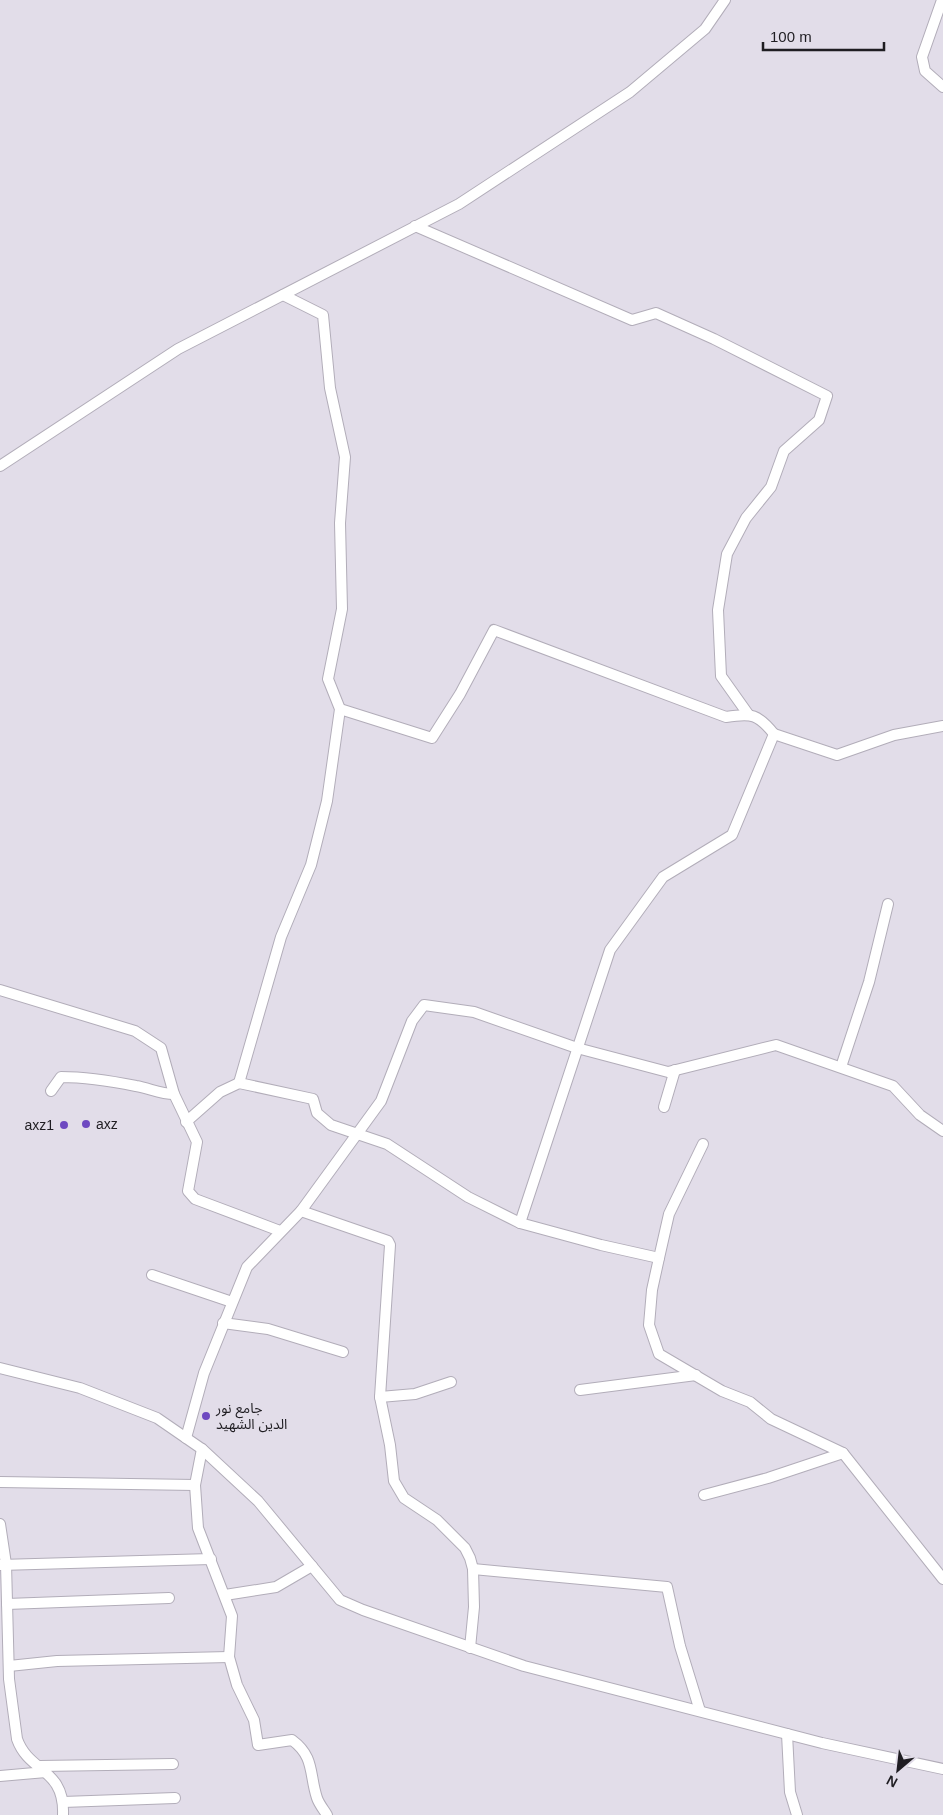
<svg xmlns="http://www.w3.org/2000/svg" width="943" height="1815" font-family="Arial,'Noto Sans Arabic',sans-serif">
<style>
.lines{fill:none;stroke-linecap:round;stroke-linejoin:round}
.minor-casing{stroke:#b2adb9;stroke-width:12}
.minor{stroke:#fff;stroke-width:10}
.poi-dot{fill:#6e49c1;stroke:#e2dde9;stroke-width:2}
.labels{text-anchor:middle;stroke-width:4;stroke-linejoin:round;paint-order:stroke}
.poi-label{font-size:14px;fill:#1f1d22;stroke:#e2dde9;text-anchor:start}
</style>
<rect width="100%" height="100%" fill="#e2dde9"/>
<g class="lines">
<g class="minor-casing">
<g id="minor">
<path d="M942,0L922,57L925,71L943,87"/>
<path d="M415,226L632,320L656,313L714,339L827,396L819,420L784,451L771,487L746,518L727,554L718,610L721,676L748,714"/>
<path d="M0,466L178,349L459,204L630,92L705,29L725,0"/>
<path d="M340,709L432,738L460,694L494,630L726,717C752,713 758,714 774,734"/>
<path d="M0,990L135,1031L161,1048L174,1094L197,1142L188,1191L195,1199L280,1231"/>
<path d="M841,1067L869,982L888,904"/>
<path d="M239,1083L281,937L311,865L327,801L340,709L328,679L342,609L340,523L345,457L330,388L323,315L283,295"/>
<path d="M51,1091L61,1077C86,1077 111,1081 136,1086C149,1088 160,1094 174,1094"/>
<path d="M664,1107L675,1070"/>
<path d="M186,1122L220,1092L239,1083L313,1099L317,1113L331,1125L387,1144L468,1197L520,1223L601,1245L659,1258L652,1290L649,1325L659,1354L722,1391L750,1402L771,1419L843,1453L943,1579"/>
<path d="M301,1211L388,1241L390,1245L380,1397L390,1445L394,1481L404,1498L437,1520L465,1548L470,1558L473,1569L474,1607L470,1648"/>
<path d="M520,1223L610,950L663,877L732,835L774,734L837,755L894,735L943,726"/>
<path d="M659,1258L669,1214L703,1144"/>
<path d="M152,1275L232,1302"/>
<path d="M223,1323L268,1329L343,1352"/>
<path d="M0,1368L80,1388L157,1418L202,1449L258,1501L340,1600L363,1610L524,1666L822,1743L943,1769"/>
<path d="M580,1390L696,1375"/>
<path d="M380,1397L415,1394L451,1382"/>
<path d="M186,1438L204,1373L247,1267L301,1211L381,1101L412,1021L424,1005L474,1012L577,1048L668,1072L776,1045L893,1086L920,1115L943,1131"/>
<path d="M202,1449L195,1485L198,1528L232,1616L229,1657L237,1685L254,1720L258,1745L292,1740C315,1757 309,1774 317,1798C319,1804 324,1810 327,1815"/>
<path d="M0,1482L195,1485"/>
<path d="M704,1495L768,1478L843,1453"/>
<path d="M0,1524L6,1564L9,1679L17,1739C29,1773 65,1768 63,1815"/>
<path d="M0,1565L211,1559"/>
<path d="M473,1569L667,1587L680,1646L700,1711"/>
<path d="M225,1595L276,1587L312,1566"/>
<path d="M7,1604L169,1598"/>
<path d="M9,1666L57,1661L229,1657"/>
<path d="M787,1734L790,1792L797,1815"/>
<path d="M40,1766L173,1764"/>
<path d="M0,1776L46,1772"/>
<path d="M63,1802L175,1798"/>
</g>
</g>
<use href="#minor" class="minor"/>
</g>
<g class="poi-dot">
<circle cx="86" cy="1124" r="5"/>
<circle cx="64" cy="1125" r="5"/>
<circle cx="206" cy="1416" r="5"/>
</g>
<g class="labels">
<g class="poi-label">
<text x="96" y="1129">axz</text>
<text x="54" y="1130" text-anchor="end">axz1</text>
<text x="216" y="1413">جامع نور<tspan x="216" dy="16">الدين الشهيد</tspan></text>
</g>
</g>
<g transform="translate(898 1770) rotate(208)" stroke="#e2dde9" stroke-width="4" paint-order="stroke">
<path d="M0-4L9 19L0 12L-9 19Z" fill="#1f1d22"/>
<text y="-8" font-size="14" font-weight="bold" text-anchor="middle" fill="#1f1d22">N</text>
</g>
<path d="M763 42v8h121v-8" fill="none" stroke="#1f1d22" stroke-width="2.5"/>
<text x="770" y="42" font-size="15" fill="#1f1d22" stroke="#e2dde9" stroke-width="4" paint-order="stroke">100 m</text>
</svg>
